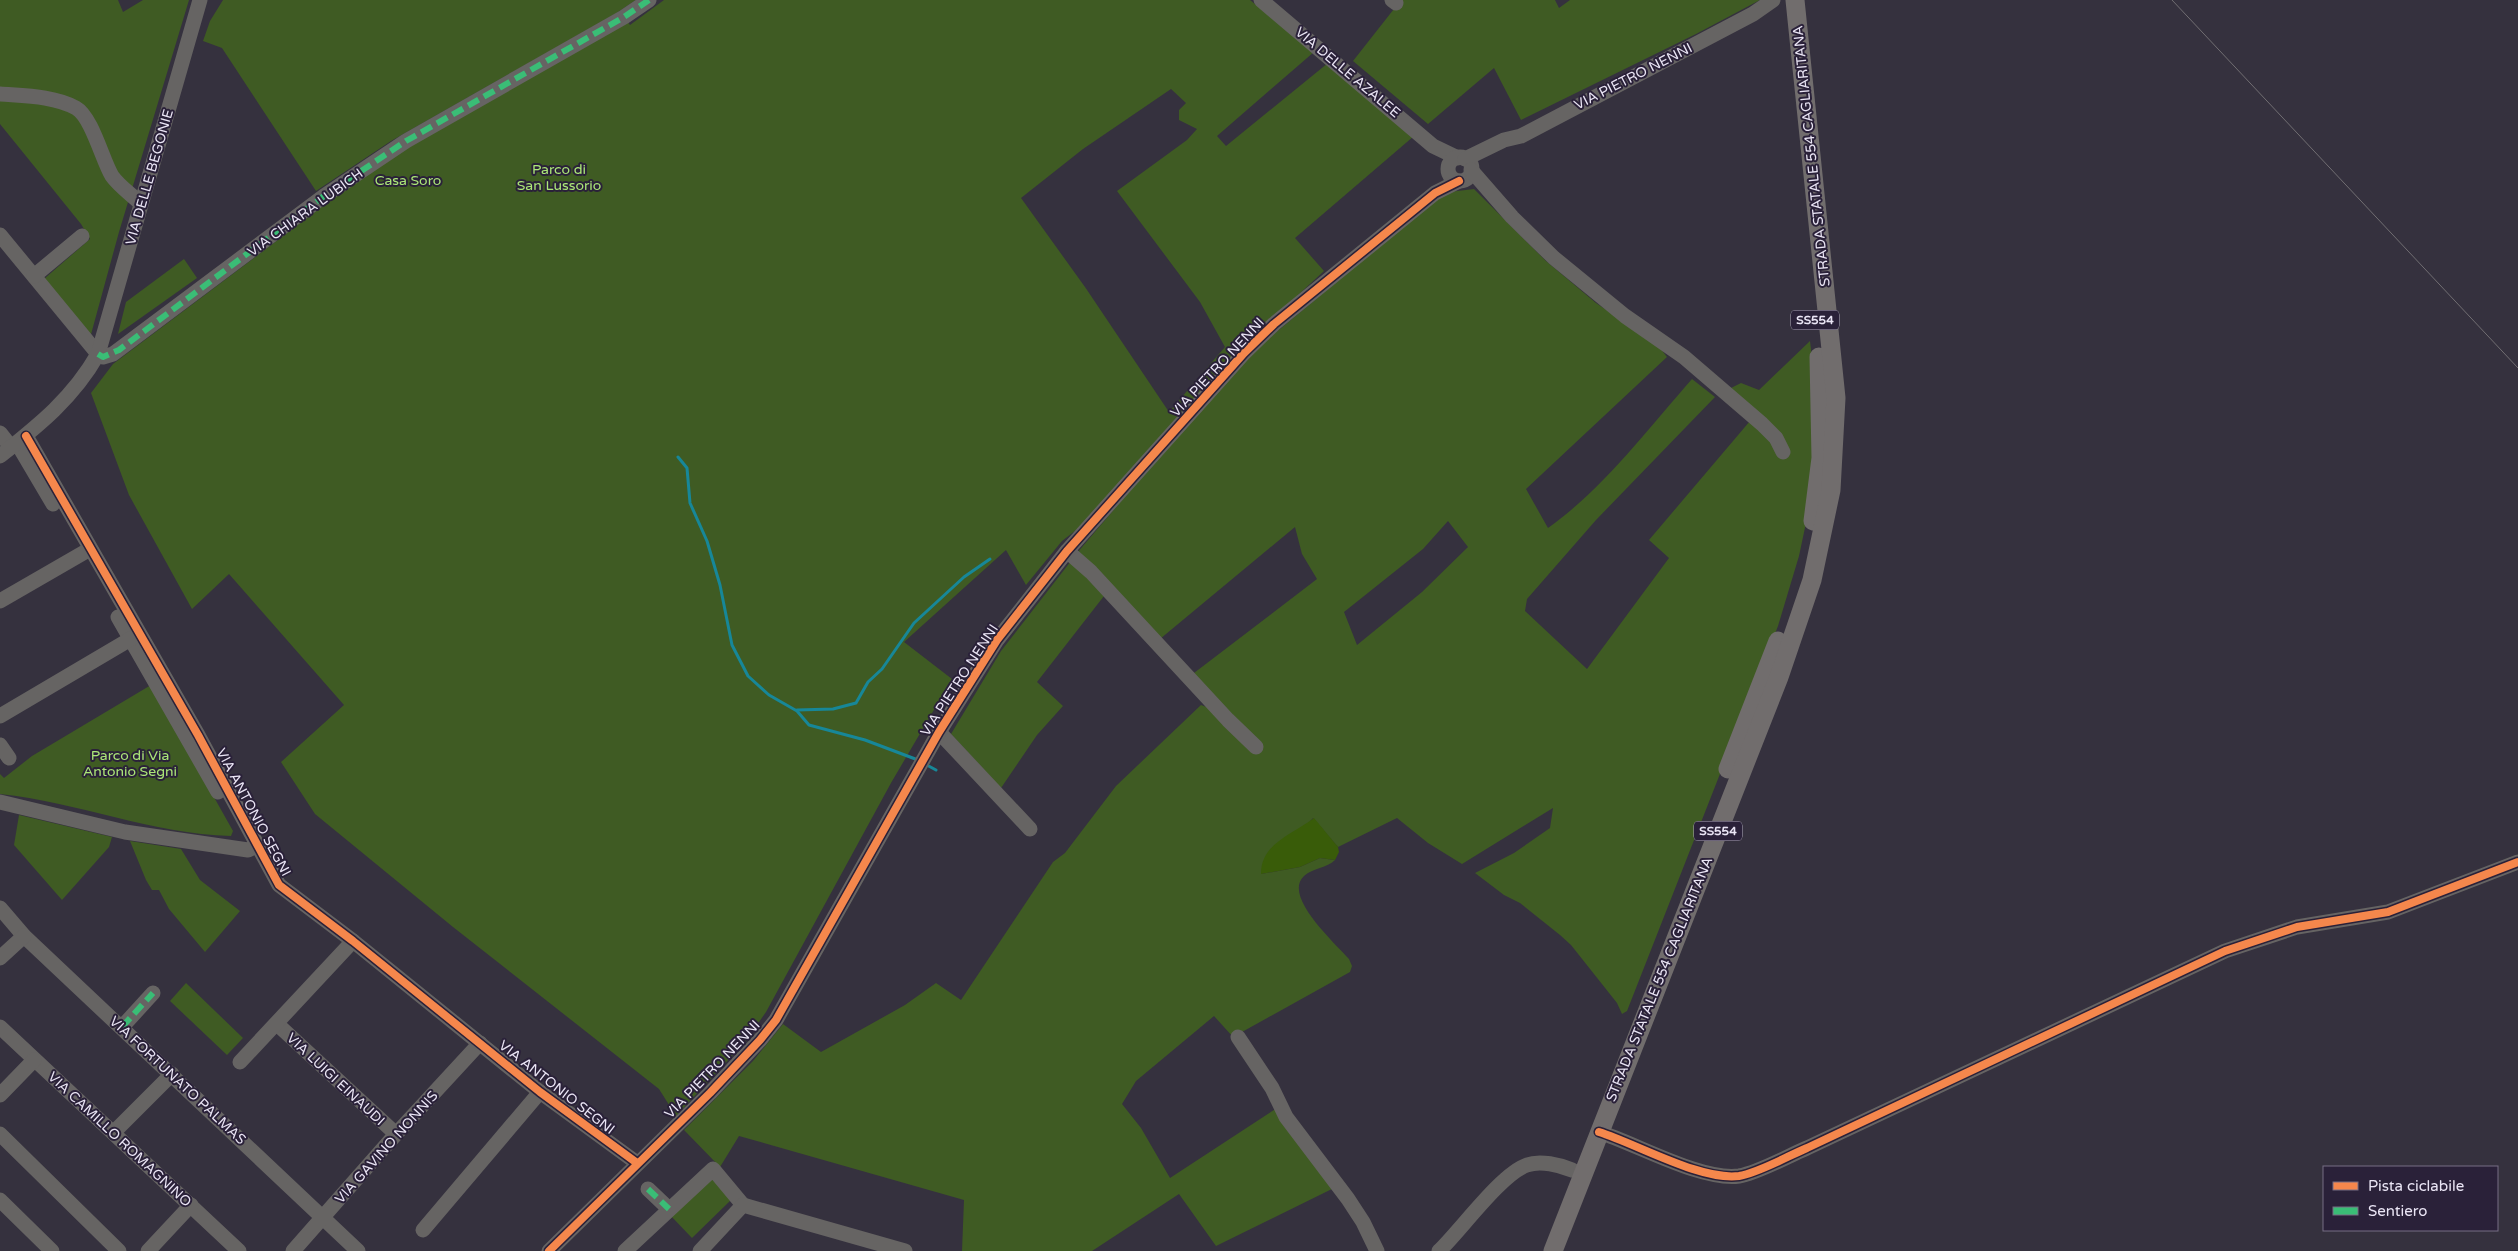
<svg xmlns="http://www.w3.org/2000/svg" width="2518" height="1251" font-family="'Varela Round',sans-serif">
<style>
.green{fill:#3f5b23;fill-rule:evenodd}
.forest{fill:#395c09}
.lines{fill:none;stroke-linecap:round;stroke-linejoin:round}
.stream{stroke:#178798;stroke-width:3}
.minor{stroke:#666463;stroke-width:15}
.major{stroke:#716d6d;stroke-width:19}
.tram{stroke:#716e72;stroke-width:1}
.quiet{stroke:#3abd76;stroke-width:6;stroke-dasharray:12 6;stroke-linecap:butt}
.cycleway-casing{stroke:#2a2139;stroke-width:11}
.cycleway{stroke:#f5874c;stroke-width:8}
.labels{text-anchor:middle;stroke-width:4;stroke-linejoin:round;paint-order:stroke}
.shield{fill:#2a2139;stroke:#b0aabd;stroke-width:1}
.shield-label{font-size:12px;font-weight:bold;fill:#eae5f5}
.street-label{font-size:14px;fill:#eae5f5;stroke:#2a2139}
.park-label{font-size:14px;fill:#ace778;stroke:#2a2139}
</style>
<rect width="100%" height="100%" fill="#35313e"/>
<g class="green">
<path d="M0,0H118L123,12L143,0H189L119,232L90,338L44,279L90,239L81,224L0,124Z"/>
<path d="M223,0H636L615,14L391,141L316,191L222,48L203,41L210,21Z"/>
<path d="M664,0H1250L1314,52L1217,136L1226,146L1328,63L1414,136L1295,238L1324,271L1232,356L1080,527L1062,541L1026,585L1006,550L904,642L952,679L891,783L766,1012L745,1042L676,1116L659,1089L453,927L315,814L281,762L344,705L229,574L192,609L129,495L91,393L113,364L420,133L624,17L630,25ZM1171,89L1186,103L1179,110V120L1197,129L1187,140L1117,191L1200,302L1225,347L1169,412L1085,287L1021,198L1083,149Z"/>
<path d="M1401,0H1555L1559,8L1570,0H1760L1696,34L1521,120L1494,68L1428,124L1353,61Z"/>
<path d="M1474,189L1546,261L1596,303L1657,344L1667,357L1526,489L1548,528C1604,488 1647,430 1692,379L1715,397L1596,520L1527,599L1525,611L1587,669L1669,558L1649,540L1750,421L1766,435L1781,455L1789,457L1785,443L1729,389L1741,383L1759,390L1810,341L1817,400L1810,504L1799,556L1778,626L1627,1011L1622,1014L1617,1003L1571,945L1560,935L1520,903L1504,895L1475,873L1514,853L1550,828L1553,808L1462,864L1428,843L1397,818L1338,847L1313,818L1261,874L1300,867L1320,858L1335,860C1327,868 1313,868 1304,876C1282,896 1336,944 1349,959L1352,966L1350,972L1233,1037L1214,1016L1136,1081L1122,1104L1141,1128L1170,1178L1277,1108L1334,1188L1216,1246L1179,1194L1092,1251H962L964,1200L739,1136L720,1167L684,1130L753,1061L783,1024L821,1052L905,1005L936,983L961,1000L1053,862L1065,853L1116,786L1201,705L1209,708L1223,719L1225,727L1253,749L1194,673L1317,579L1302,554L1295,527L1160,639L1077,553L1202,406L1268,339L1438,198L1449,192ZM1448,521L1468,547L1422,592L1357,645L1344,612L1423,549Z"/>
<path d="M184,259L197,278L118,334L126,302Z"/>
<path d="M1071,561L1104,596L1037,682L1063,706L1037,735L1001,788L951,734L1001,651Z"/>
<path d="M151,685L233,831L231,836C152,834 78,802 0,794V774L4,778L32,756Z"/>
<path d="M19,815L112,837L109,847L62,900L14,845Z"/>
<path d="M130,841L181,849L200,880L240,911L205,952L169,909L159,890H152L146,880Z"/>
<path d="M186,983L243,1038L227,1055L170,1001Z"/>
<path d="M711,1176L732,1199L692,1238L670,1215Z"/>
</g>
<path class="forest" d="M1314,818L1338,847L1339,852L1335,860L1320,858L1300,867L1261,874C1261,843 1292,835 1314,818Z"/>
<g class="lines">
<g class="stream">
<path d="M678,457L687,468L690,503L707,541L720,585L732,645L748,676L769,695L797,711L809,725L865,740L918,760"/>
<path d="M797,710L833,709L856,703L868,682L882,669L914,623L964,577L990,559"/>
<path d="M925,764L936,770"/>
</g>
<g class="minor">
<path d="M1261,0L1433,146L1458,158"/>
<path d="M1392,0L1396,3"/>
<path d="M0,94C25,96 54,96 76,108C92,117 103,162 112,176C119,186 132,195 140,203"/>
<circle cx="1460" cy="169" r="12"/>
<path d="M1465,159L1504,140L1521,136L1753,14L1773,0"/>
<path d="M1471,170L1512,217L1554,258L1625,316L1684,357L1762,424L1776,438L1783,452"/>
<path d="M0,235L98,354L103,357L113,354L324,196L406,141L624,17L649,0"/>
<path d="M34,276L82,236"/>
<path d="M0,433L11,447"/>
<path d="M26,436L198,735L279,885L353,941L540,1092L637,1163"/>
<path d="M17,443L53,504"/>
<path d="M0,456C39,425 73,398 98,354L200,0"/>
<path d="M1067,551L1091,572L1228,720L1256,747"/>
<path d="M0,601L90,549"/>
<path d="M118,617L218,792"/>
<path d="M0,716L139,634"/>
<path d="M939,732L1030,829"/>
<path d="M0,745L9,758"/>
<path d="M0,802L125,832L248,850L256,846"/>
<path d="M0,908L24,936L358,1251"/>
<path d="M0,958L24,936"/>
<path d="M277,1024L396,1134"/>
<path d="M0,1027L239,1251"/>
<path d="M122,1027L153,993"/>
<path d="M1238,1037L1272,1088L1286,1117L1348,1199L1363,1222L1377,1251"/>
<path d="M240,1062L353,941"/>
<path d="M0,1095L34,1060"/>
<path d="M114,1132L172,1074"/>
<path d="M1599,1132C1637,1144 1701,1181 1739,1176C1758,1173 1788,1156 1807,1148L2225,951L2297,927L2388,912L2518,862"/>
<path d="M0,1134L119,1251"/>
<path d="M648,1189L669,1209"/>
<path d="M0,1200L52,1251"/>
<path d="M423,1230L540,1092"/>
<path d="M148,1251L191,1205"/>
<path d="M293,1251L396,1134L480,1043"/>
<path d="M549,1251L710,1093L760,1040L776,1020L939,732L997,640L1067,551L1244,353L1274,324L1435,193L1459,181"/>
<path d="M625,1251L713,1169L743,1205"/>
<path d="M700,1251L743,1205L905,1251"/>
<path d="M1439,1251C1461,1230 1501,1174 1527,1165C1540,1160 1560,1165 1572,1170"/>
</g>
<g class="major">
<path d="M1813,521L1821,458L1819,357"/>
<path d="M1728,769L1778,641"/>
<path d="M1553,1251L1779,677L1812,580L1831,490L1836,398L1795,0"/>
</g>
<path class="tram" d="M2172,0L2518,368"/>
<g class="quiet">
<path d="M98,354L103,357L119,350L324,196L406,141L624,17L649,0"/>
<path d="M122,1027L153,993"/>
<path d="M648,1189L669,1209"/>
</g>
<g class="cycleway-casing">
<g id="cycleway">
<path d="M26,436L198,735L279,885L353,941L540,1092L637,1163"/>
<path d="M1599,1132C1637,1144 1701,1181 1739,1176C1758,1173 1788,1156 1807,1148L2225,951L2297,927L2388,912L2518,862"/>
<path d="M549,1251L710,1093L760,1040L776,1020L939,732L997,640L1067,551L1244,353L1274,324L1435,193L1459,181"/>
</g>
</g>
<use href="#cycleway" class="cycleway"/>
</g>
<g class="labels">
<g class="shield">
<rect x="1791" y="310.5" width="48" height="19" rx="4"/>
<rect x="1694" y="821.5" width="48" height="19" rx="4"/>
</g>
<g class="shield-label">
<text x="1815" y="324">SS554</text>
<text x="1718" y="835">SS554</text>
</g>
<g class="street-label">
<text transform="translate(1348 72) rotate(40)" y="5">VIA DELLE AZALEE</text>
<text transform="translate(1633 76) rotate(-27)" y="5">VIA PIETRO NENNI</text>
<text transform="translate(1811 156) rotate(-96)" y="5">STRADA STATALE 554 CAGLIARITANA</text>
<text transform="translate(149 177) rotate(-74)" y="5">VIA DELLE BEGONIE</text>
<text transform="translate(305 212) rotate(-36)" y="5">VIA CHIARA LUBICH</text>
<text transform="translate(1217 367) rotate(-47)" y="5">VIA PIETRO NENNI</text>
<text transform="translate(959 680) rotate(-57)" y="5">VIA PIETRO NENNI</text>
<text transform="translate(254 812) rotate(62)" y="5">VIA ANTONIO SEGNI</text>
<text transform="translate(1659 979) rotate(-68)" y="5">STRADA STATALE 554 CAGLIARITANA</text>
<text transform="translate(712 1069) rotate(-46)" y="5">VIA PIETRO NENNI</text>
<text transform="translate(336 1079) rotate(43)" y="5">VIA LUIGI EINAUDI</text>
<text transform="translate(178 1080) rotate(43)" y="5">VIA FORTUNATO PALMAS</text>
<text transform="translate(557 1087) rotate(38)" y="5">VIA ANTONIO SEGNI</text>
<text transform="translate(120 1139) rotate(43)" y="5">VIA CAMILLO ROMAGNINO</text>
<text transform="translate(386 1147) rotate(-48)" y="5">VIA GAVINO NONNIS</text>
</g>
<g class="park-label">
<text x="559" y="174">Parco di<tspan x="559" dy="16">San Lussorio</tspan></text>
<text x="408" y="185">Casa Soro</text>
<text x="130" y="760">Parco di Via<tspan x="130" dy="16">Antonio Segni</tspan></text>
</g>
</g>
<rect x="2323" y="1166" width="175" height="65" fill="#2a2139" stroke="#776f84"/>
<rect x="2333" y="1182" width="25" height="8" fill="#f5874c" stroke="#776f84"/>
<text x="2368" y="1191" font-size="15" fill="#eae5f5">Pista ciclabile</text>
<rect x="2333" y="1207" width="25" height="8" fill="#3abd76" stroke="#776f84"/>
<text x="2368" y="1216" font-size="15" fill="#eae5f5">Sentiero</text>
</svg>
